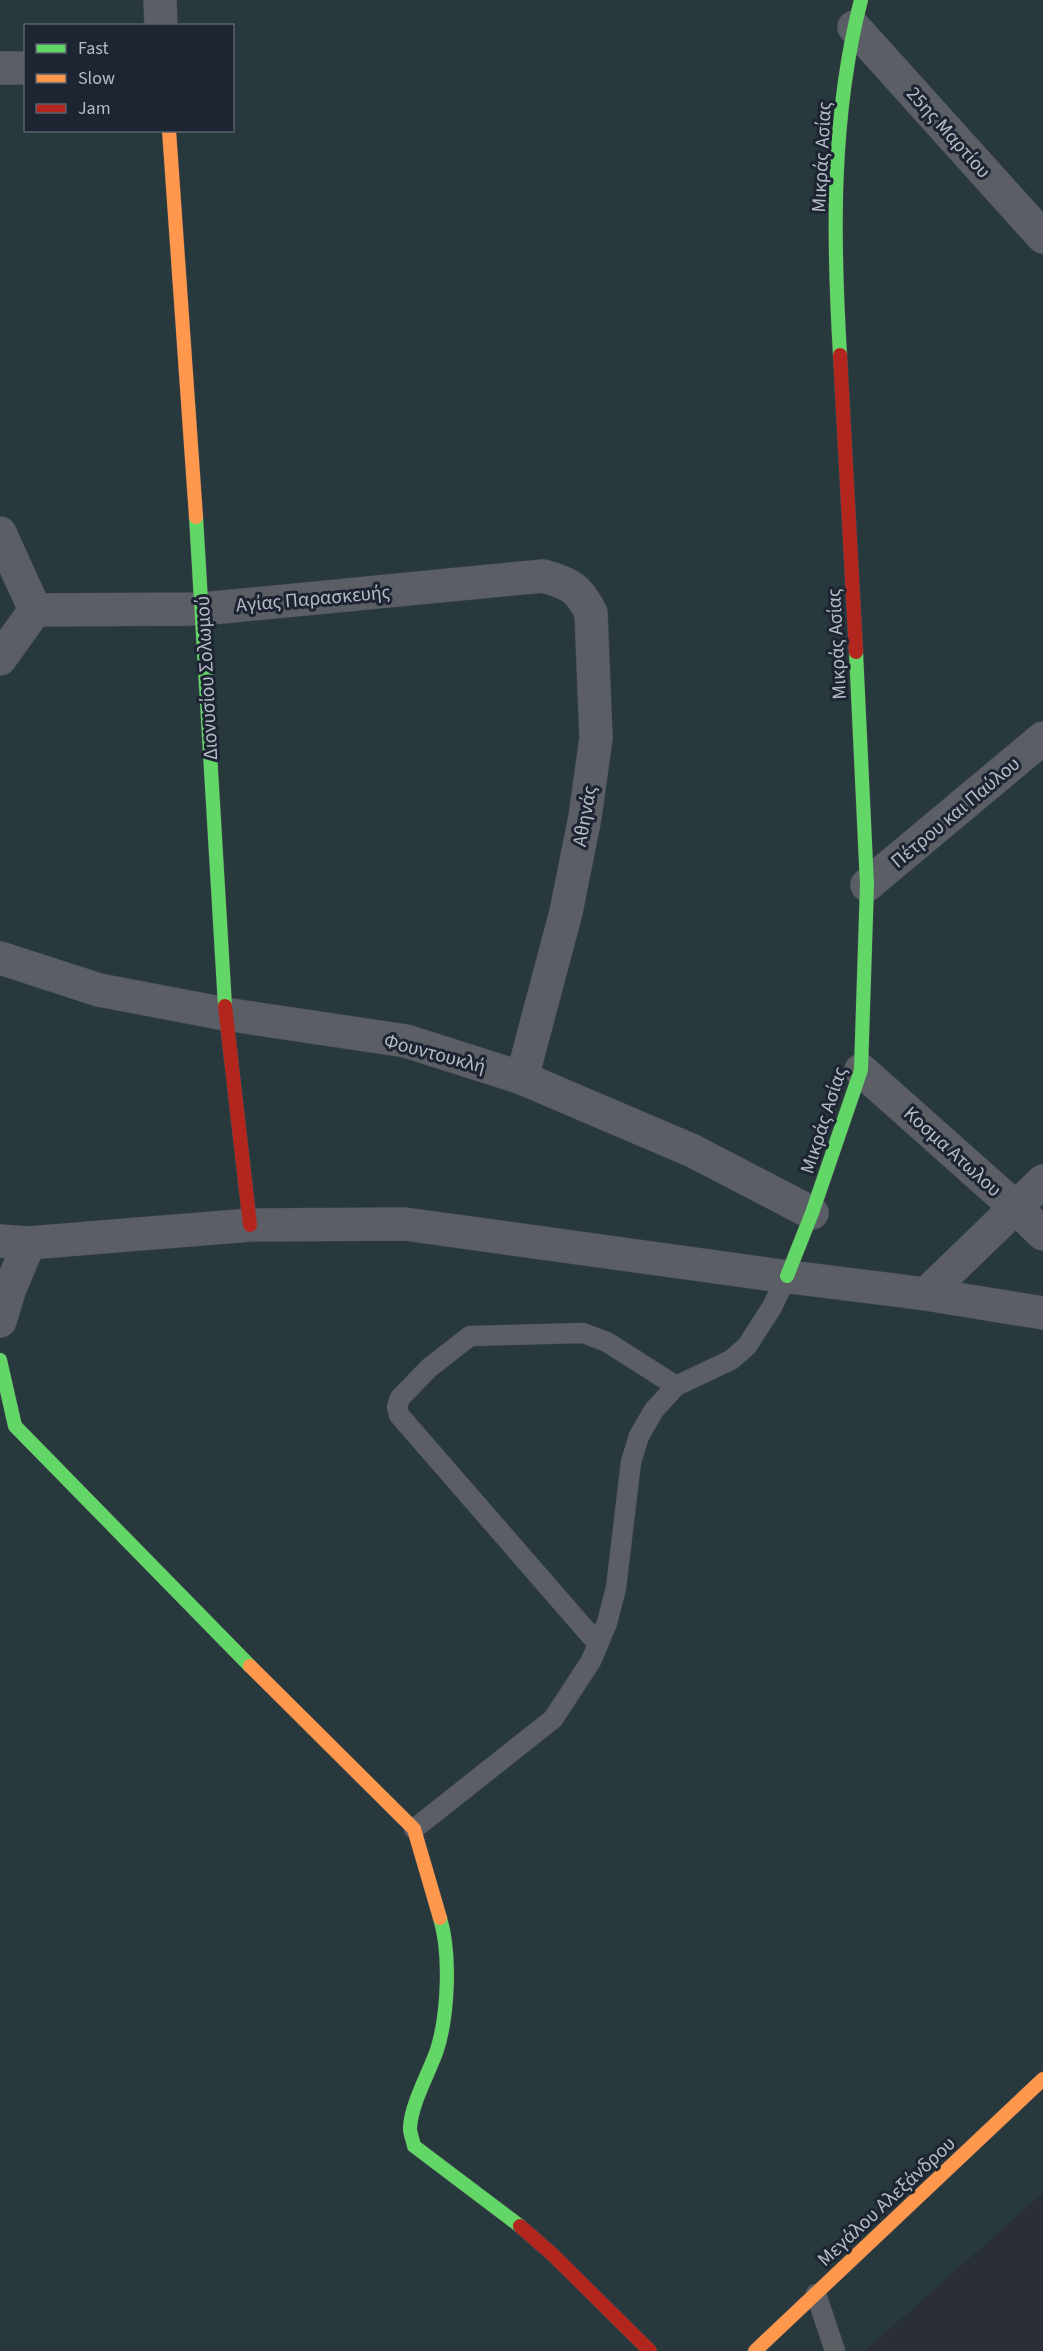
<svg xmlns="http://www.w3.org/2000/svg" width="1043" height="2351" font-family="'Source Sans 3',sans-serif">
<style>
.green{fill:#27393c;fill-rule:evenodd}
.lines{fill:none;stroke-linecap:round;stroke-linejoin:round}
.lane-casing{stroke:#464a50;stroke-width:21}
.street-casing{stroke:#464a50;stroke-width:34}
.fast-casing{stroke:#464a50;stroke-width:15}
.slow-casing{stroke:#464a50;stroke-width:15}
.jam-casing{stroke:#464a50;stroke-width:15}
.lane{stroke:#5b5e65;stroke-width:20}
.street{stroke:#5b5e65;stroke-width:33}
.fast{stroke:#63d668;stroke-width:14}
.slow{stroke:#ff974d;stroke-width:14}
.jam{stroke:#b3261e;stroke-width:14}
.labels{text-anchor:middle;stroke-width:6;stroke-linejoin:round;paint-order:stroke}
.street-label{font-size:20px;fill:#b5bbc8;stroke:#1e2532}
</style>
<rect width="100%" height="100%" fill="#2a2f37"/>
<path class="green" d="M0,0H1043V2193L865,2351H0ZM26,26H232V130H26Z"/>
<g class="lines">
<g class="lane-casing">
<g id="lane">
<path d="M598,1644L399,1415L397,1407L400,1398L429,1368L470,1336L583,1333L607,1342L676,1386"/>
<path d="M414,1829L553,1719L591,1661L607,1623L616,1588L631,1462L639,1436L654,1410L676,1386L731,1360L747,1346L772,1307L787,1276"/>
<path d="M816,2294L835,2351"/>
</g>
</g>
<g class="street-casing">
<g id="street">
<path d="M160,0L161,26"/>
<path d="M854,27L1043,237"/>
<path d="M0,68H26"/>
<path d="M0,533L35,610"/>
<path d="M35,610L202,609L543,576C569,583 579,588 591,613L596,738L585,817L566,912L522,1078"/>
<path d="M0,659L35,610"/>
<path d="M867,885L1043,738"/>
<path d="M0,958L99,990L225,1014L406,1041L522,1078L693,1151L812,1213"/>
<path d="M861,1070L1015,1207L1043,1234"/>
<path d="M0,1241L29,1243L250,1225L405,1224L774,1275L926,1294L1043,1313"/>
<path d="M926,1294L1043,1181"/>
<path d="M0,1321L9,1291L29,1243"/>
</g>
</g>
<g class="fast-casing">
<g id="fast">
<path d="M840,355C833,237 831,116 861,0"/>
<path d="M196,517L225,1006"/>
<path d="M787,1276L812,1213L861,1070L867,885L856,652"/>
<path d="M0,1360L15,1426L250,1666"/>
<path d="M440,1918C451,1954 448,2015 437,2050C429,2073 411,2104 410,2128C410,2134 413,2140 414,2146L520,2226"/>
</g>
</g>
<g class="slow-casing">
<g id="slow">
<path d="M169,130L196,517"/>
<path d="M250,1666L414,1829L440,1918"/>
<path d="M755,2351L1043,2079"/>
</g>
</g>
<g class="jam-casing">
<g id="jam">
<path d="M840,355L856,652"/>
<path d="M225,1006L250,1225"/>
<path d="M520,2226L553,2255L650,2351"/>
</g>
</g>
<use href="#lane" class="lane"/>
<use href="#street" class="street"/>
<use href="#fast" class="fast"/>
<use href="#slow" class="slow"/>
<use href="#jam" class="jam"/>
</g>
<g class="labels">
<g class="street-label">
<text transform="translate(949 132) rotate(48)" y="7">25ης Μαρτίου</text>
<text transform="translate(821 157) rotate(-87)" y="7">Μικράς Ασίας</text>
<text transform="translate(313 598) rotate(-5)" y="7">Αγίας Παρασκευής</text>
<text transform="translate(836 644) rotate(-93)" y="7">Μικράς Ασίας</text>
<text transform="translate(206 678) rotate(-93)" y="7">Διονυσίου Σολωμού</text>
<text transform="translate(955 812) rotate(-40)" y="7">Πέτρου και Παύλου</text>
<text transform="translate(584 816) rotate(-80)" y="7">Αθηνάς</text>
<text transform="translate(435 1053) rotate(15)" y="7">Φουντουκλή</text>
<text transform="translate(823 1120) rotate(-72)" y="7">Μικράς Ασίας</text>
<text transform="translate(953 1151) rotate(42)" y="7">Κοσμα Ατωλου</text>
<text transform="translate(886 2201) rotate(-43)" y="7">Μεγάλου Αλεξάνδρου</text>
</g>
</g>
<rect x="24" y="24" width="210" height="108" fill="#1e2532" stroke="#5a616e" stroke-width="1.5"/>
<rect x="36" y="44" width="30" height="9" fill="#63d668" stroke="#5a616e" stroke-width="1.5"/>
<text x="78" y="54" font-size="18" fill="#b5bbc8">Fast</text>
<rect x="36" y="74" width="30" height="9" fill="#ff974d" stroke="#5a616e" stroke-width="1.5"/>
<text x="78" y="84" font-size="18" fill="#b5bbc8">Slow</text>
<rect x="36" y="104" width="30" height="9" fill="#b3261e" stroke="#5a616e" stroke-width="1.5"/>
<text x="78" y="114" font-size="18" fill="#b5bbc8">Jam</text>
</svg>
